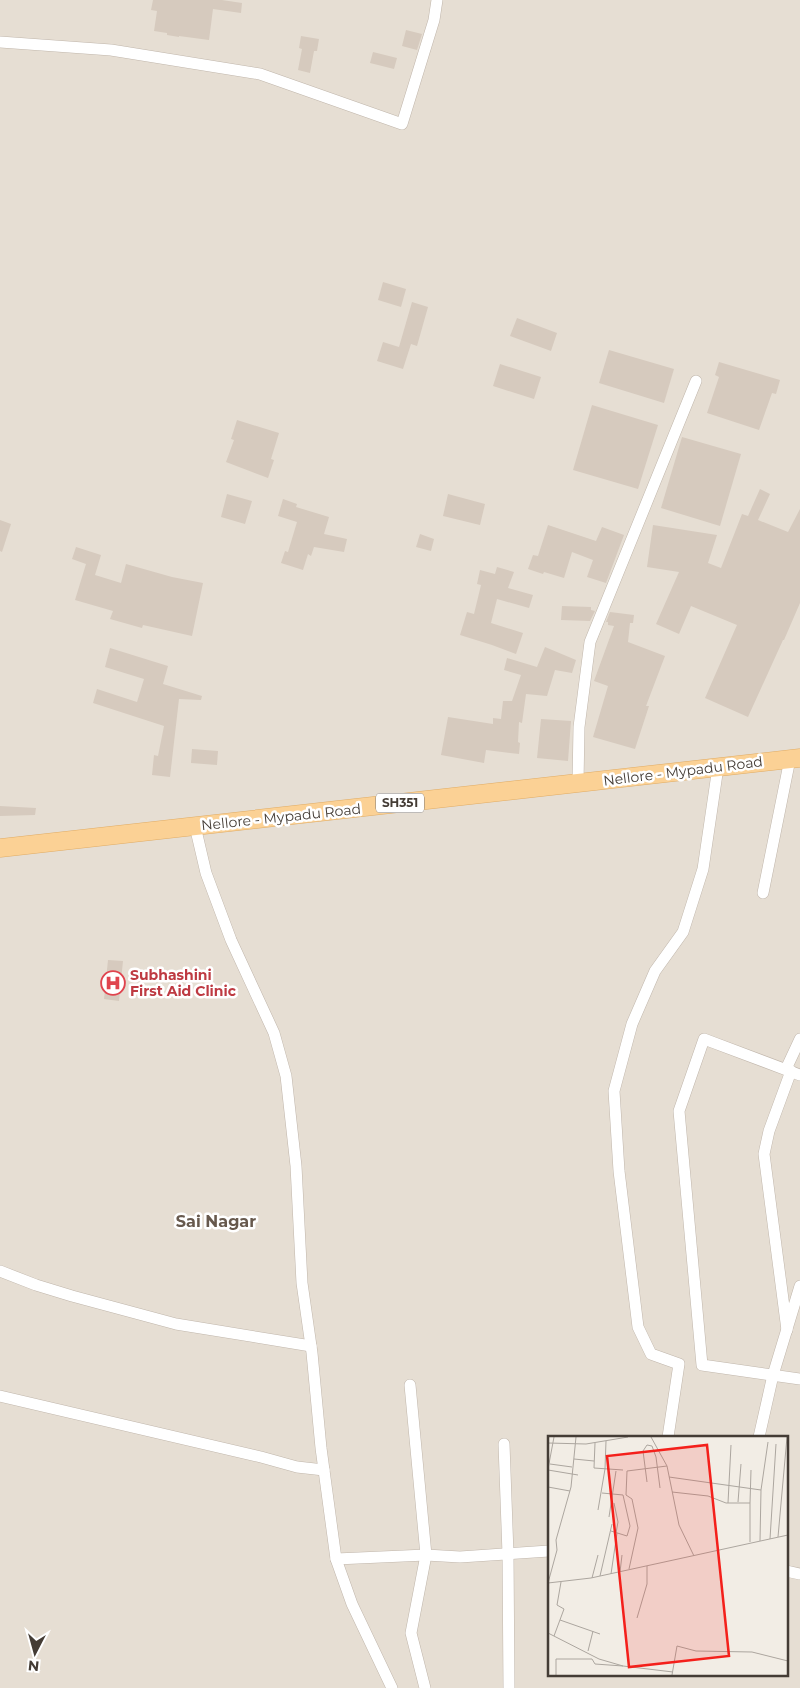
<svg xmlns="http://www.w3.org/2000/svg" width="800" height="1688" font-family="Montserrat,sans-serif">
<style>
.residential{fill:#e6ded3;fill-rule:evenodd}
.building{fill:#d6cabe}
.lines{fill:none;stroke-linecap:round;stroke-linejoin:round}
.minor-casing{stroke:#c0b6ab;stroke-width:12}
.primary-casing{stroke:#e0ac65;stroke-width:19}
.minor{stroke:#fff;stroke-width:11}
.primary{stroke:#fbd195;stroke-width:18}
.labels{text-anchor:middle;stroke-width:5;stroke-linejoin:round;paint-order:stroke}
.shield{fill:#fff;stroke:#7c7672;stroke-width:1}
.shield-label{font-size:12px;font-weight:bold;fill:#443c35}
.street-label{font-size:14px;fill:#443c35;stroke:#fff}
.health-label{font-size:14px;font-weight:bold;fill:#be3a42;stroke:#fff;text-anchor:start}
.quarter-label{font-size:16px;font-weight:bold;fill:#67594d;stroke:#fff}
.inset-road{fill:none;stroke:#aca69f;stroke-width:1}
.view{fill:#f4201b;fill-opacity:0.15;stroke:#f4201b;stroke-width:2.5}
.inset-edge{fill:none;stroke:#443c35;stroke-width:2.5}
</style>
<rect width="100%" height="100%" fill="#f2ede5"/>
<path class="residential" d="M0,0H800V1688H0ZM549,1437H786V1674H549Z"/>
<g class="building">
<path d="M153,0H222L242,3L241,13L213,9L209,40L179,36V37L167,35V33L154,31L157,11L151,10Z"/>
<path d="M406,30L422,34L417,50L402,46Z"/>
<path d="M301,36L319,39L317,51H314L310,73L298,70L302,49L299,48Z"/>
<path d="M373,52L397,58L394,69L370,63Z"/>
<path d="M383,282L406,289L401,307L378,300Z"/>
<path d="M412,302L428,307L417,346L411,344L403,369L377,361L383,342L399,347Z"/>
<path d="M517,318L557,333L551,351L510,336Z"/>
<path d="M609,350L674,369L664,403L599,383Z"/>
<path d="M719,362L780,380L776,394L772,393L759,430L707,413L719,377L715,375Z"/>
<path d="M500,364L541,377L534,399L493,386Z"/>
<path d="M592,405L658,425L638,489L573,470Z"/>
<path d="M237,420L279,433L271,459L274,460L268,478L226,462L234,440L231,439Z"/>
<path d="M682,437L741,454L720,526L661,508Z"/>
<path d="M760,489L770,494L758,520L788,532L800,509V603L784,640H783L748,717L705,698L737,625L691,606L679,634L656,624L679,572L647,567L653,525L717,535L708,563L721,568L742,514L748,516Z"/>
<path d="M227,494L252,501L245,524L221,517Z"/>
<path d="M448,494L485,504L480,525L443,516Z"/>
<path d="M283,499L297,504L296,507L329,517L324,534L347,539L344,552L314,547L311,556L308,554L303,570L281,563L285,551L288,552L297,522L278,516Z"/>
<path d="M0,520L11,524L2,552L0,551Z"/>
<path d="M548,525L596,541L602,527L624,535L606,583L587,577L593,560L572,552L564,578L544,572L543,574L528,569L533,555L538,556Z"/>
<path d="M420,534L434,539L431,551L416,547Z"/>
<path d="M76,547L101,555L95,575L121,583L126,564L172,577L203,583L192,636L143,625L142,628L110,619L113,611L75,600L86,564L72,559Z"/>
<path d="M497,567L514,572L508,588L533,595L529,608L497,599L491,623L523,633L516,654L492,645L460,635L467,612L474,614L481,585L477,584L480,570L495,574Z"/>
<path d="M562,606L591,607V610L595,611L590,621L561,620Z"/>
<path d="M610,612L634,615L633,623H630L628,642L665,656L646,706H649L635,749L593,737L608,686L594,681L614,626L608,625V622H606Z"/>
<path d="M545,647L576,660L572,673L555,670L547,696L526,694L522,723L519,722L518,742L520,743L519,754L486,750L484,763L441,755L448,717L493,724V718L501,719L503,701H512L521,675L504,670L507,658L537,667Z"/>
<path d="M110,648L168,666L163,684L202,696L201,700L179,699L170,777L152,775L154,755L158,756L164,726L93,703L97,689L137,702L144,679L105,667Z"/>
<path d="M541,719L571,721L568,761L537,758Z"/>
<path d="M192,749L218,751L217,765L191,763Z"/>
<path d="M0,806L36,808L35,815L0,816Z"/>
<path d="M108,960L123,961L119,1001L104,999Z"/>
</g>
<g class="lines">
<g class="minor-casing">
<g id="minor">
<path d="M0,42L111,50L260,74L402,124L434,20L437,0"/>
<path d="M578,783L579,727L590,642L696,381"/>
<path d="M195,826L206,873L231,940L274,1033L286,1076L296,1166L302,1283L312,1353L321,1448L336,1559L352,1604L392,1688"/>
<path d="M763,893L790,759"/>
<path d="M786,1069L800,1039"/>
<path d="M800,1075L704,1039L679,1111L702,1365L800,1379"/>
<path d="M0,1271L36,1285L72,1296L176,1324L311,1346"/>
<path d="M787,1330L764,1154L769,1131L791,1071"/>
<path d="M410,1385L426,1555L411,1633L425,1688"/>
<path d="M0,1396L261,1457L297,1467L324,1470"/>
<path d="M668,1437L679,1364L651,1354L638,1327L619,1171L614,1091L632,1024L655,971L683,932L703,869L718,767"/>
<path d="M759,1437L773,1375L800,1286"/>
<path d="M504,1444L508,1554L509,1688"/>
<path d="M336,1559L426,1555L460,1557L549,1551"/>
<path d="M786,1571L800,1574"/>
</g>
</g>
<g class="primary-casing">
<path id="primary" d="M0,848L800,758"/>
</g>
<use href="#minor" class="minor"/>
<use href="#primary" class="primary"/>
</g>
<defs>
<g id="hospital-ring" transform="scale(1.25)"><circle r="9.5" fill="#fff" stroke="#e0444e" stroke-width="1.5"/><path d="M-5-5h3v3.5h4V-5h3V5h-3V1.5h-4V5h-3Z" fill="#e0444e"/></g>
</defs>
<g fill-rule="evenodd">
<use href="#hospital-ring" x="113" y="983"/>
</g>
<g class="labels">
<rect class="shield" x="376" y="793.5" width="48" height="19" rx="4"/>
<g class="shield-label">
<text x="400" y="807">SH351</text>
</g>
<g class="street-label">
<text transform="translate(683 771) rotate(-7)" y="5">Nellore - Mypadu Road</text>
<text transform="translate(281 817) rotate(-6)" y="5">Nellore - Mypadu Road</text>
</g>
<g class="health-label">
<text x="130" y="980">Subhashini<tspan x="130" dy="16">First Aid Clinic</tspan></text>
</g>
<g class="quarter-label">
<text x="216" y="1227">Sai Nagar</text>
</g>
</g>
<g transform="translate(548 1436)">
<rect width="240" height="240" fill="#f2ede5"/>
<path class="inset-road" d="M103,1L119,30L131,89L146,120M0,7L38,8L80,1M47,7L46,32L75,34M26,23L46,25M2,28L24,31M0,33L6,1M0,34L30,39M121,41L213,54L212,105M99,46L95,15L99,9L104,10L108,21L112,52M0,51L22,55M213,54L220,6M124,56L160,60L178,67H202V106M54,57L75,59L82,90L79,100L63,95M190,66L193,28M66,67L70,86L68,97M180,67L183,9M202,67L203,34M50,74L57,33L58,5M61,81L68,35M230,101L239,1M222,103L228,8M81,133L90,92L84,63L78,59L79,35L119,30M72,136L74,119M63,138L69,97M52,140L64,88M44,142L50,119M0,147L9,114L8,104L23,51L28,1M0,147L43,142L240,99M89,182L99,148V130M12,184L52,198M0,197L51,223L75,230L47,228L44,223H8V239M6,200L16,173L9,169L13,146M40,215L45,195M75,230L125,236M124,239L129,210L148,215L204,216L240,225"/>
<path class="view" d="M159,9L181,220L81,231L59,20Z"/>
<rect width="240" height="240" class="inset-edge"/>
</g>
<g transform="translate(35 1653) rotate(186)" stroke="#ffffff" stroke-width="4" paint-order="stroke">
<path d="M0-4L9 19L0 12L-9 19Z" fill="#443c35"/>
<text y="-8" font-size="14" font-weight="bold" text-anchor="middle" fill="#443c35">N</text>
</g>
</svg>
